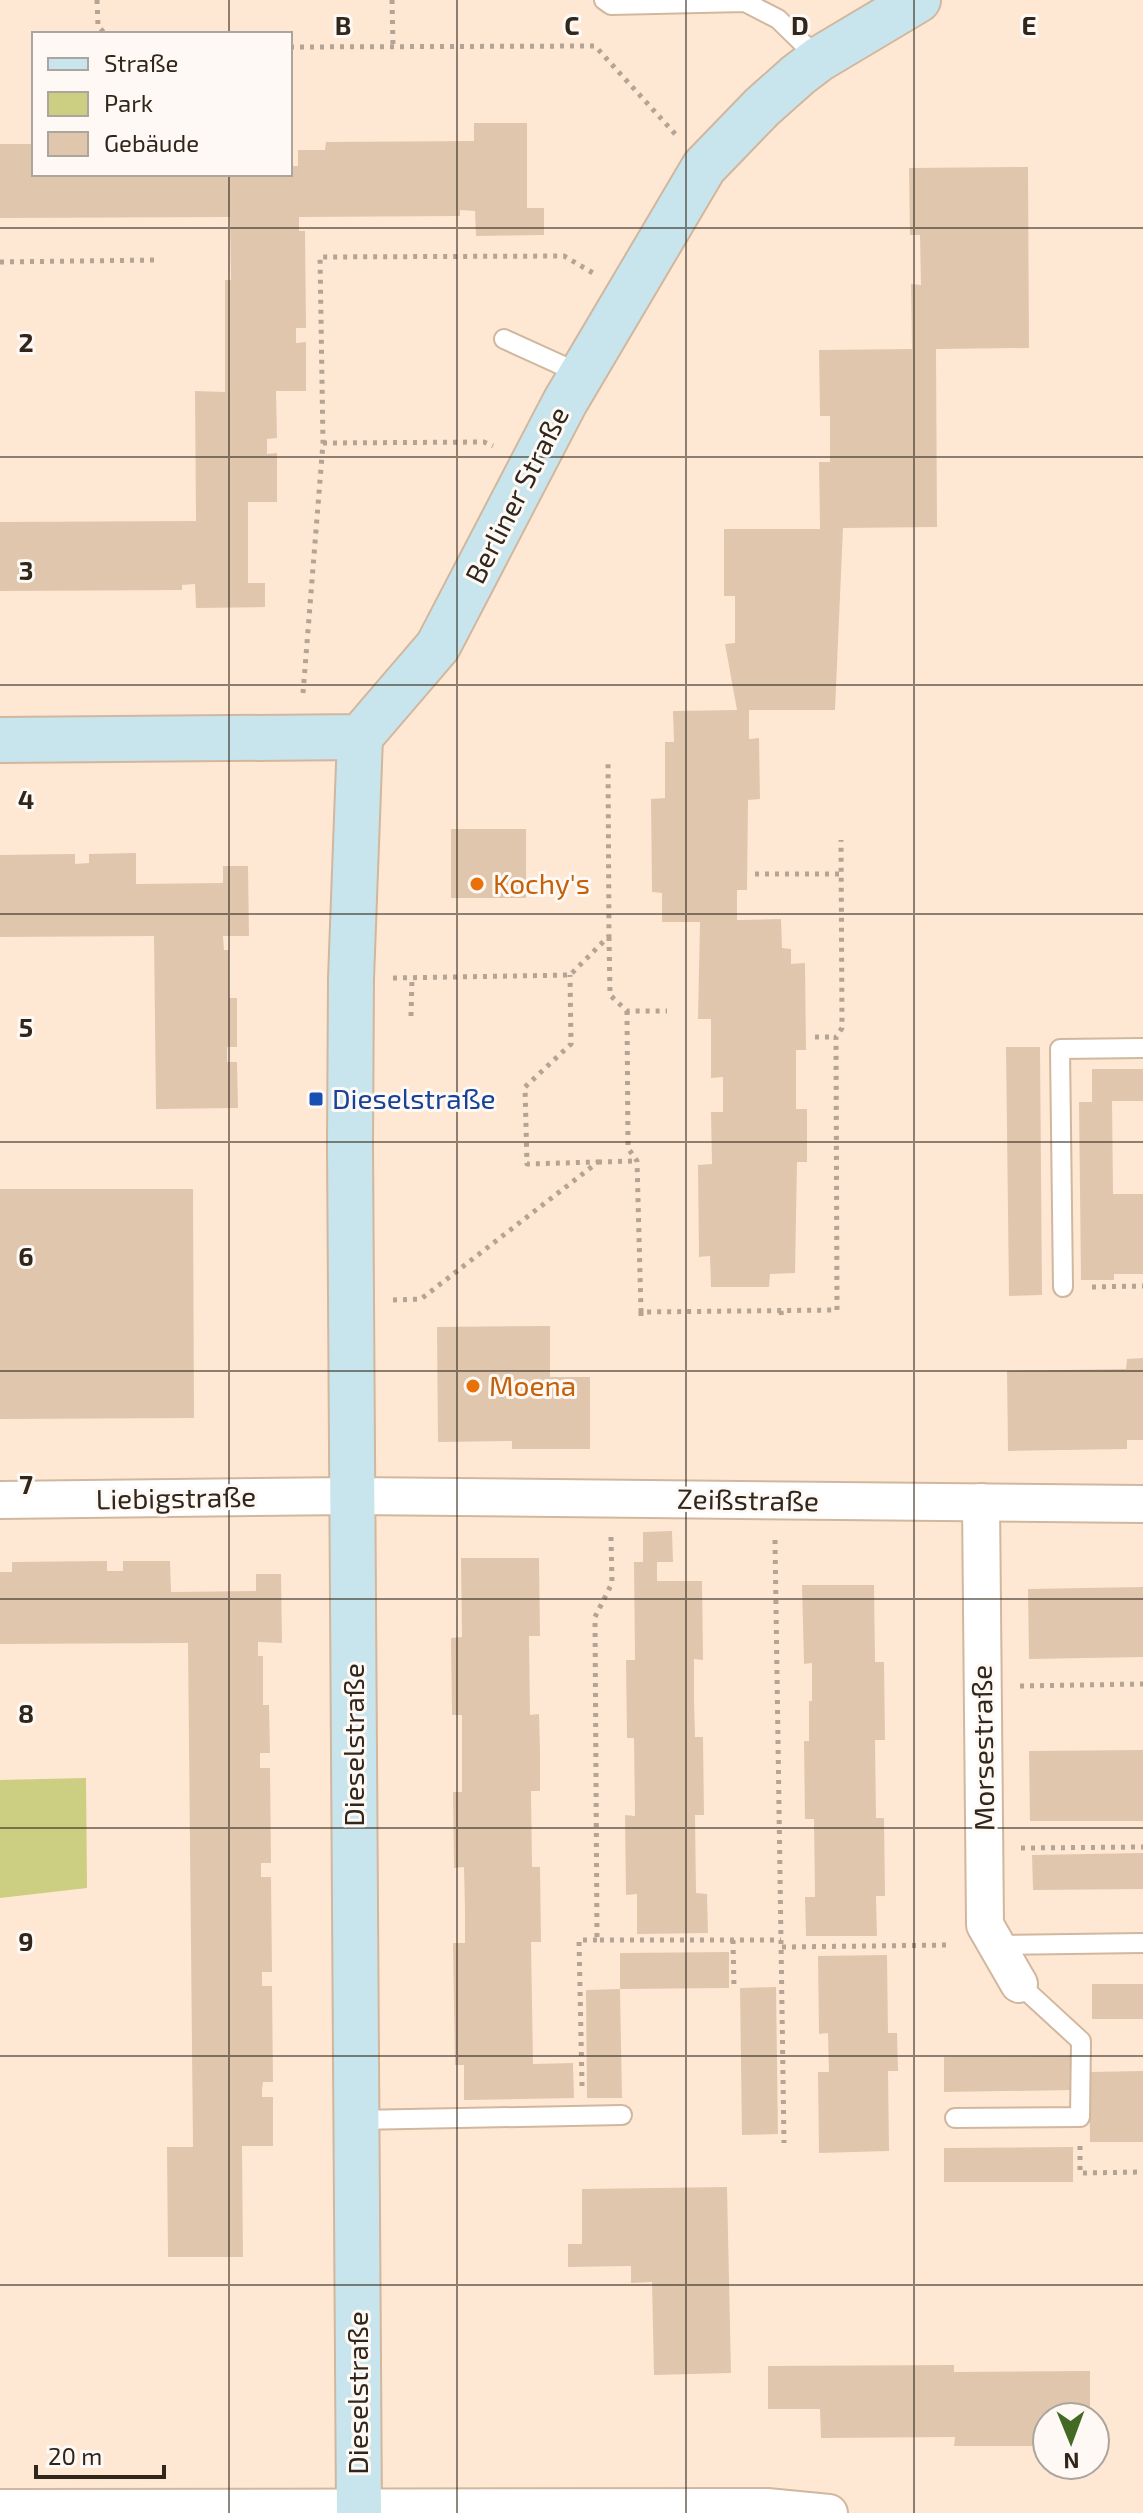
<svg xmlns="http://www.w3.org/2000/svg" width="1143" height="2513" font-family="'Exo 2',sans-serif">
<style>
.green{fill:#cccf81}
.building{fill:#e1c6ae}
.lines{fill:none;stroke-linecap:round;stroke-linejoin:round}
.lane-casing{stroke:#d1b79e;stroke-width:22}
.street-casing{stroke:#d1b79e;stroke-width:40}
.secondary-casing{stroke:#d1b79e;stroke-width:48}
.path{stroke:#b5a493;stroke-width:5;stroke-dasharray:4 6;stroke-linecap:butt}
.lane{stroke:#fff;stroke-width:18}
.street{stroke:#fff;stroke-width:36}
.secondary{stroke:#c8e5ed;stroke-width:44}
.grid{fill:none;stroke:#30261c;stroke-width:2;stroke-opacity:0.55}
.food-dot{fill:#e8710a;stroke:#fef9f4;stroke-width:3}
.transit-dot{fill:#1a4fb4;stroke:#fef9f4;stroke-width:3}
.labels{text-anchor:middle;stroke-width:6;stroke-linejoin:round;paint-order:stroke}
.street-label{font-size:28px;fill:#30261c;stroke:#fef9f4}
.food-label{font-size:28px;fill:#c56008;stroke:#fef9f4;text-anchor:start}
.transit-label{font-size:28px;fill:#164399;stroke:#fef9f4;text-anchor:start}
.grid-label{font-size:26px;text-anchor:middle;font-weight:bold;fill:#30261c;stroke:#fef9f4;stroke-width:6;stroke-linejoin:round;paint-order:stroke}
</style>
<rect width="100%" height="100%" fill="#fee8d4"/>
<path class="green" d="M86,1778L87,1888L0,1898V1780Z"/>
<g class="building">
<path d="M474,123H527V208H544V235L476,236L475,211L460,210V216L299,217V231H305L306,328H296V343L306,342V391H276L277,438L267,439V454L277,453V502H248V583H265V607L196,608L195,584L182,585V590L0,591V522L196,521L195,391L225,392V280H231L230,217L0,218V144H34V174H290V166H298V150H325L326,142L474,141Z"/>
<path d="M1028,167L1029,348L936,349L937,527L843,528L835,710H749V739L759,738L760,799L748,800L747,890H737V920L781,919L782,948L791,949V964L805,963L806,1050H796V1109H807V1162H797L795,1273L770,1274L769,1287H711L710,1256L699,1257L698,1165L712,1164L711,1112H723V1077L711,1078V1019H698L700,922H662V893L652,892L651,799L665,798V742H674L673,711L737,710L725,644L735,643V596H724V529H820L819,462H830V416H820L819,350L912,349L911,284L921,285L920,235H910L909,168Z"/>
<rect x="451" y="829" width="75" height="69"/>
<path d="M136,853V884L223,883V866H248L249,936H223L224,950H229V998H237V1047H227V1062H237L238,1108L156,1109L154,936L0,937V855L75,854V864L89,863V854Z"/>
<path d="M1006,1047H1040L1042,1295L1009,1296Z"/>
<path d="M1092,1069H1143V1101H1112L1113,1194H1143V1274H1114V1280H1081L1079,1102H1092Z"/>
<path d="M0,1189H193L194,1418L0,1419Z"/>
<path d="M550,1326V1377H590V1449H512V1441L438,1442L437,1327Z"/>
<path d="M1143,1358V1440H1127V1449L1008,1451L1007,1371L1126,1369L1127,1359Z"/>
<path d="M672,1531L673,1562H657V1581H702L703,1660L694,1659V1699L695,1737H703L704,1815H695L696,1893L707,1894L708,1933L637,1934V1894L626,1895L625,1815L635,1816L634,1738H627L626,1660H635L634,1562H643V1532Z"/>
<path d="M461,1558H539L540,1636H529L530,1715L539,1714L540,1751V1791H531L532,1867H540L541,1942H531L533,2064L573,2063L574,2098L464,2100V2065H455L453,1943H465V1909L464,1867L454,1868L453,1792H462V1715H452L451,1638L462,1637Z"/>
<path d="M107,1561V1571H123V1561H170L171,1592L256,1591V1574H281L282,1643L258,1642V1656H263V1705H269L270,1753H260V1768H270L271,1863H261V1877H271L272,1972H262V1986H272L273,2082H263L262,2090V2097H273V2146H242L243,2257H168L167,2147H193L188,1643L0,1644V1572H12V1562Z"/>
<path d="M802,1585H874L875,1662H884L885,1740H875L876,1818H884L885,1896H876L877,1936H806L805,1897H815L814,1819H805L804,1741H809V1701H812V1663L804,1664Z"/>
<path d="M1143,1587V1657L1029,1659L1028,1589Z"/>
<path d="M1143,1750V1821H1030L1029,1751Z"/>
<path d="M1143,1853V1889L1033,1890L1032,1855Z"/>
<path d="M729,1952V1988L620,1989V1953Z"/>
<path d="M887,1955L888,2033H897L898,2071H888L889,2151L819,2153L818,2072H829L828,2033L819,2034L818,1956Z"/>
<rect x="1092" y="1984" width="51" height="35"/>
<path d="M776,1987L778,2134L742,2135L740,1988Z"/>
<path d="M620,1989L622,2098H587L586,1990Z"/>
<path d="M1073,2056V2090L944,2092V2057Z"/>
<path d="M1143,2071V2142H1090L1089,2072Z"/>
<path d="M1073,2147V2182H944V2148Z"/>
<path d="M727,2187L731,2373L654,2375L652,2282L631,2283V2266L568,2267V2244H582V2189Z"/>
<path d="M954,2365V2372L1090,2371V2417H1047V2446H954L955,2437L821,2438L820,2409H768V2366Z"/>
</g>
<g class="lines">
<g class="lane-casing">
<g id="lane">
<path d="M604,0L611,5L745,2L778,19L819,59"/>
<path d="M504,339L581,374"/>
<path d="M1063,1287L1060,1049L1143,1048"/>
<path d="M997,1945L1143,1943"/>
<path d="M955,2118L1080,2117L1081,2041L1019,1984"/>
<path d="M357,2120L622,2115"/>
</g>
</g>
<g class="street-casing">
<g id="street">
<path d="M0,1500L352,1496L1143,1504"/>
<path d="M981,1502L985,1925L1019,1984"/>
<path d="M0,2508L767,2507L829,2513"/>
</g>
</g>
<g class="secondary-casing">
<g id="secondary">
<path d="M0,740L360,737L438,646L565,402L704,167L762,107L798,75L819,59L918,0"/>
<path d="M359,2513L350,1145L351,979L360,737"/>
</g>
</g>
<g class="path">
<path d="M97,0L98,26L105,34"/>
<path d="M392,0L393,46"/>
<path d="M290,47L595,46L677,136"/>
<path d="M0,262L155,260"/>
<path d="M323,443L484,442L493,446"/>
<path d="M303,693L323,443L320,257L564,256L593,273"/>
<path d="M755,874H841"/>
<path d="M609,937L610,995L627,1011H667"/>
<path d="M393,978L570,975L609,936L608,760"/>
<path d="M627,1011L628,1148L637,1161L641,1312L837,1310L836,1037L842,1028L841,840"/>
<path d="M411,1016L412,978"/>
<path d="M815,1037H836"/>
<path d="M598,1162L636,1161"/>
<path d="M1092,1287L1143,1286"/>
<path d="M393,1300L421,1299L598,1162L527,1164L525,1087L571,1044L570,975"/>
<path d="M781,1311L782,1321"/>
<path d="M641,1312V1322"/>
<path d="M611,1537L612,1583L595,1617L597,1940H781"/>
<path d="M775,1540L784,2143"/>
<path d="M1020,1686L1143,1684"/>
<path d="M1021,1848L1143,1847"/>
<path d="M733,1940L734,1988"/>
<path d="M782,1947L952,1945"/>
<path d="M582,2086L579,1940H597"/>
<path d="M1080,2146V2173L1143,2172"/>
</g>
<use href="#lane" class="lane"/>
<use href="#street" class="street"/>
<use href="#secondary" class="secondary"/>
</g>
<path class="grid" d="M229,0V34M457,0V2513M686,0V2513M914,0V2513M229,174V2513M0,228H1143M0,457H1143M0,685H1143M0,914H1143M0,1142H1143M0,1371H1143M0,1599H1143M0,1828H1143M0,2056H1143M0,2285H1143"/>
<g class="food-dot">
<circle cx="477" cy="884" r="8"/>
<circle cx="473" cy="1386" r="8"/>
</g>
<rect class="transit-dot" x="308" y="1091" width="16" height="16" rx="4"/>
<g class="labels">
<g class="street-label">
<text transform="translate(517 495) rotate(-63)" y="10">Berliner Straße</text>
<text transform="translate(176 1498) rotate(-1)" y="10">Liebigstraße</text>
<text transform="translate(748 1500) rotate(1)" y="10">Zeißstraße</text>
<text transform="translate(354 1745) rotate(-90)" y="10">Dieselstraße</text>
<text transform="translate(983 1748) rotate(-91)" y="10">Morsestraße</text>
<text transform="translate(358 2393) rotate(-90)" y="10">Dieselstraße</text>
</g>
<g class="food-label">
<text x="493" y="894">Kochy's</text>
<text x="489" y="1396">Moena</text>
</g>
<g class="transit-label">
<text x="332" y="1109">Dieselstraße</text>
</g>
</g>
<g class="grid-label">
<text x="343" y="35">B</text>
<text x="572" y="35">C</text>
<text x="800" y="35">D</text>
<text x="1029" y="35">E</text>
<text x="26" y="352">2</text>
<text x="26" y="580">3</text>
<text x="26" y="809">4</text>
<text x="26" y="1037">5</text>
<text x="26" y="1266">6</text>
<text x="26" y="1494">7</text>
<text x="26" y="1723">8</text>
<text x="26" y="1951">9</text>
</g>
<rect x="32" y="32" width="260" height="144" fill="#fef9f4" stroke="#aca59e" stroke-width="2"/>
<rect x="48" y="58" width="40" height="12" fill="#c8e5ed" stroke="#aca59e" stroke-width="2"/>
<text x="104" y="72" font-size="24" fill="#30261c">Straße</text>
<rect x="48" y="92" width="40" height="24" fill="#cccf81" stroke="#aca59e" stroke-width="2"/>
<text x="104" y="112" font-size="24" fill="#30261c">Park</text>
<rect x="48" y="132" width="40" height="24" fill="#e1c6ae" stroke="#aca59e" stroke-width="2"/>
<text x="104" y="152" font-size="24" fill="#30261c">Gebäude</text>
<g transform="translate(1071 2441) rotate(179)"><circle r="38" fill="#fef9f4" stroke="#aca59e" stroke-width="2"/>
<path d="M0-6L14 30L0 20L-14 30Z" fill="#436a24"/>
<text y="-12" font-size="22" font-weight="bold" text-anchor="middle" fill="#30261c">N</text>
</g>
<path d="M36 2465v12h128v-12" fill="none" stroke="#30261c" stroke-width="4"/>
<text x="48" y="2465" font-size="24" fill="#30261c" stroke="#fef9f4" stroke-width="6" paint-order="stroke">20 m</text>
</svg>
